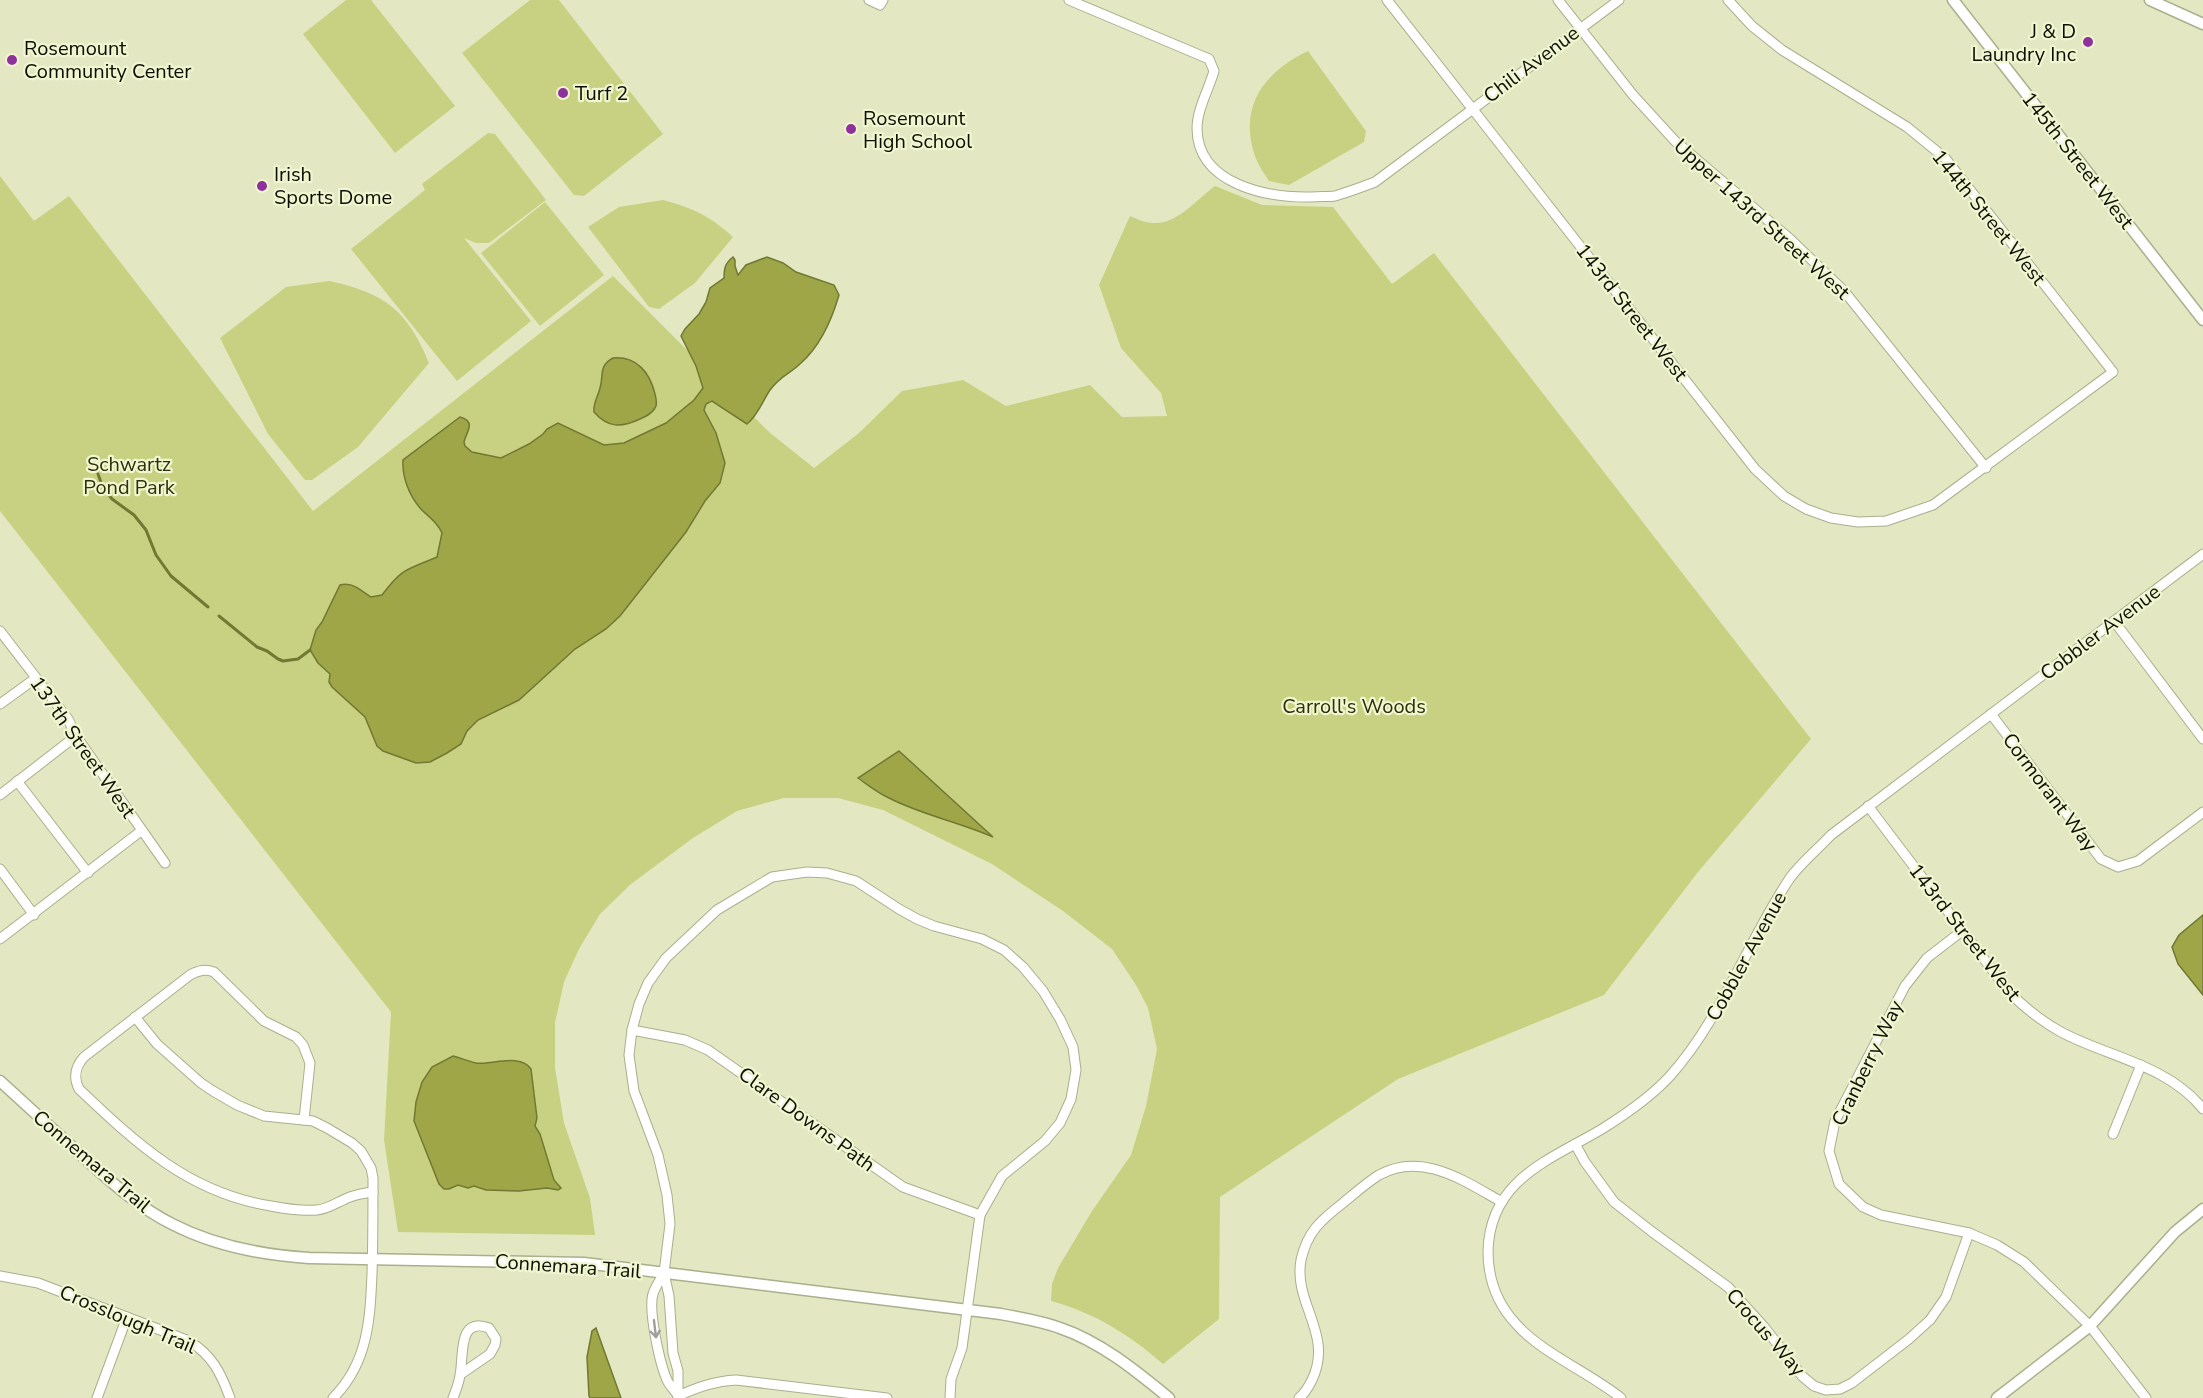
<svg xmlns="http://www.w3.org/2000/svg" width="2203" height="1398" font-family="'Nunito Sans',sans-serif">
<style>
.green{fill:#c8d181}
.water{fill:#9ea647;stroke:#727833;stroke-width:1.5}
.lines{fill:none;stroke-linecap:round;stroke-linejoin:round}
.stream{stroke:#727833;stroke-width:3}
.minor-casing{stroke:#aaaf8c;stroke-width:11}
.tertiary-casing{stroke:#aaaf8c;stroke-width:13}
.minor{stroke:#fff;stroke-width:9}
.tertiary{stroke:#fff;stroke-width:10}
.oneway{stroke:#9e9f9a}
.poi-dot{fill:#8f319a;stroke:#f0f6d0;stroke-width:2}
.labels{text-anchor:middle;stroke-width:4.5;stroke-linejoin:round;paint-order:stroke}
.poi-label{font-size:20px;fill:#0c0e03;stroke:#f0f6d0;text-anchor:start}
.street-label{font-size:20px;fill:#0c0e03;stroke:#f0f6d0}
.park-label{font-size:20px;fill:#2e3108;stroke:#f0f6d0}
</style>
<rect width="100%" height="100%" fill="#e3e8c3"/>
<g class="green">
<path d="M346,0H371L455,106L395,153L303,34Z"/>
<path d="M530,0H559L663,134L584,196L574,195L462,53Z"/>
<path d="M1308,51L1366,131L1364,142L1289,185L1269,181C1264,173 1258,165 1255,156C1238,107 1264,72 1308,51Z"/>
<path d="M488,133L495,134L546,200L489,243H476L464,238L531,321L457,381L351,249L425,190L422,184Z"/>
<path d="M0,176L34,221L69,196L313,511L613,276L769,432L814,468L859,433L902,391L963,380L1006,406L1090,385L1122,417L1167,416L1161,393L1121,348L1099,285L1130,216C1137,219 1145,223 1153,223C1177,225 1198,198 1215,186L1262,205L1333,207L1392,284L1434,253L1811,739L1698,872L1604,995L1398,1079L1220,1197L1219,1319L1163,1364C1130,1335 1093,1312 1051,1301L1052,1284L1058,1268L1092,1211L1131,1155L1146,1106L1157,1049L1148,1008L1136,985L1112,949L1063,911L992,864L883,810L838,798H784L737,811L693,838L631,884L600,914L579,949L564,982L555,1023V1068L564,1123L590,1198L595,1235L398,1232L384,1140L391,1012L0,511Z"/>
<path d="M663,200C693,208 710,216 733,237L695,283L659,309L649,307L588,227L619,207Z"/>
<path d="M545,202L604,275L540,326L481,253Z"/>
<path d="M329,281C385,293 407,310 429,363L358,447L312,480H305L268,434L220,338L286,287Z"/>
</g>
<g class="water">
<path d="M733,257L735,260V266L738,275L746,265L767,257L783,263L796,272L834,285L839,295C832,319 820,346 801,363C790,374 781,375 770,390C762,402 758,415 747,424L712,401L706,404L704,410L716,433L725,463L720,483L705,501L686,532L620,616L606,629L575,649L519,700L478,720L467,731L461,744L447,753L430,762L416,763L383,751L377,746L365,717L332,687L329,682L330,674L318,663L310,650L316,630L322,622L340,585C353,582 360,590 371,597L382,595C403,567 407,570 437,557L442,533C437,521 428,517 420,508C409,495 402,477 403,460L460,417C477,422 466,432 464,442L465,446L472,452L501,458L529,444L543,434L547,429L558,423L604,445L624,443L666,423L694,400L703,388L696,366L681,336L685,329L699,314L706,302L710,288L724,278C724,269 725,263 733,257Z"/>
<path d="M613,358C637,356 650,373 655,394C656,399 658,404 655,408C652,413 645,417 640,419C621,428 608,428 594,412C593,402 598,397 600,388C604,376 598,366 613,358Z"/>
<path d="M899,751L993,837C959,822 922,815 889,798C878,793 868,785 858,778Z"/>
<path d="M2203,915V995L2178,964L2172,947L2179,935Z"/>
<path d="M453,1056C461,1058 467,1061 476,1063C492,1065 520,1053 531,1069L537,1118L535,1126L540,1134L554,1180L561,1188L558,1190L547,1188L519,1191L486,1190L474,1186L468,1188L458,1185L449,1189H444L439,1184L414,1121L416,1102L422,1082L432,1067Z"/>
<path d="M596,1328L621,1398H590L589,1396L587,1357L592,1331Z"/>
</g>
<g class="lines">
<g class="stream">
<path d="M98,474L103,488L112,499L134,515L146,530L156,555L171,576L208,607"/>
<path d="M219,616L257,647L267,651L278,659L283,661L298,659L310,650"/>
</g>
<g class="minor-casing">
<g id="minor">
<path d="M869,0L880,5L883,0"/>
<path d="M1069,0L1209,59L1214,71C1209,89 1197,109 1197,129C1198,185 1268,198 1312,197C1319,196 1328,197 1335,196C1348,192 1362,187 1375,182L1619,0"/>
<path d="M1387,0L1755,469L1784,496L1806,509L1831,518L1858,522L1886,521L1933,505L2113,372L1945,158L1907,127L1782,50L1752,26L1728,0"/>
<path d="M1558,0L1633,95L1675,141L1790,239L1844,291L1986,468"/>
<path d="M2114,621L2203,739"/>
<path d="M0,631L68,719L76,736L165,863"/>
<path d="M0,704L36,678"/>
<path d="M1991,714L2101,859L2118,867L2138,861L2203,812"/>
<path d="M17,781L88,873"/>
<path d="M0,795L76,736"/>
<path d="M1868,806L2009,992C2025,1008 2041,1021 2061,1032C2108,1057 2168,1065 2203,1109"/>
<path d="M0,869L34,915"/>
<path d="M1962,931L1927,958L1905,986L1835,1121L1829,1151L1839,1184L1863,1207L1881,1215L1969,1233L1997,1245L2024,1262L2090,1326L2146,1398"/>
<path d="M0,939L141,831"/>
<path d="M135,1017L157,1044L201,1083L213,1091L237,1105L264,1116L313,1121L327,1128L352,1143L361,1151L371,1168L373,1178C373,1210 373,1242 372,1274C370,1320 368,1363 333,1398"/>
<path d="M632,1030L685,1040L708,1050L903,1187L980,1215"/>
<path d="M304,1120L310,1063L303,1045L296,1037L264,1021L214,972C205,969 199,970 190,975L84,1057C75,1067 73,1077 79,1089C137,1144 189,1193 271,1206C286,1209 302,1211 317,1210C329,1209 339,1201 350,1197C358,1194 365,1193 373,1192"/>
<path d="M2113,1134L2141,1065"/>
<path d="M1575,1144L1585,1162L1614,1202L1651,1231L1728,1287L1765,1328L1802,1376L1814,1386L1826,1390L1840,1389L1852,1383L1909,1339L1930,1320L1946,1297L1969,1233"/>
<path d="M664,1273C660,1280 655,1287 653,1294C648,1310 660,1366 668,1382C671,1387 676,1392 679,1397"/>
<path d="M0,1276L38,1283L189,1341C212,1355 221,1373 230,1398"/>
<path d="M678,1396V1371L673,1353L669,1296L664,1273L670,1224L667,1195L658,1155L634,1091L629,1055L632,1030L639,1004L648,983L666,958L717,910L772,877L807,872L827,873L856,881L899,909L917,919L934,926L982,939L1004,950L1023,967L1043,991L1060,1019L1073,1047L1076,1070L1071,1099L1060,1123L1045,1141L1002,1176L980,1215L962,1348L951,1379L950,1398"/>
<path d="M678,1396C698,1387 715,1381 736,1380L887,1398"/>
<path d="M97,1398L127,1317"/>
<path d="M453,1398C456,1390 459,1383 460,1375C464,1357 457,1316 489,1328L496,1339L495,1345L490,1354L461,1374"/>
<path d="M1299,1398C1305,1393 1309,1386 1312,1380C1334,1334 1293,1304 1301,1260C1307,1232 1321,1220 1343,1203C1354,1194 1366,1183 1379,1175C1422,1151 1464,1181 1502,1202"/>
<path d="M1621,1398C1590,1373 1542,1353 1517,1325C1497,1304 1488,1279 1488,1251C1490,1179 1550,1160 1602,1129C1626,1114 1651,1097 1670,1076C1722,1018 1747,942 1790,878C1801,863 1818,849 1831,835L2203,554"/>
</g>
</g>
<g class="tertiary-casing">
<g id="tertiary">
<path d="M1953,0L2203,320"/>
<path d="M2150,0L2203,24"/>
<path d="M0,1081C27,1106 54,1130 81,1155C110,1181 138,1207 172,1224C215,1246 261,1255 309,1258L584,1263L1001,1314C1021,1318 1041,1321 1060,1328C1101,1342 1136,1371 1169,1398"/>
<path d="M1997,1398L2090,1326L2175,1232L2203,1209"/>
</g>
</g>
<use href="#minor" class="minor"/>
<use href="#tertiary" class="tertiary"/>
</g>
<defs><path id="oneway-shaft" d="M-6 0H5M1.5-3L5.5 0L1.5 3" fill="none" stroke-width="1.6" stroke-linecap="round" stroke-linejoin="round" transform="scale(1.5)"/></defs>
<use class="oneway" href="#oneway-shaft" transform="translate(655 1329) rotate(83)"/>
<g class="poi-dot">
<circle cx="2088" cy="42" r="6"/>
<circle cx="12" cy="60" r="6"/>
<circle cx="563" cy="93" r="6"/>
<circle cx="851" cy="129" r="6"/>
<circle cx="262" cy="186" r="6"/>
</g>
<g class="labels">
<g class="poi-label">
<text x="2076" y="38" text-anchor="end">J &amp; D<tspan x="2076" dy="23">Laundry Inc</tspan></text>
<text x="24" y="55">Rosemount<tspan x="24" dy="23">Community Center</tspan></text>
<text x="575" y="100">Turf 2</text>
<text x="863" y="125">Rosemount<tspan x="863" dy="23">High School</tspan></text>
<text x="274" y="181">Irish<tspan x="274" dy="23">Sports Dome</tspan></text>
</g>
<g class="street-label">
<text transform="translate(1531 64) rotate(-37)" y="7">Chili Avenue</text>
<text transform="translate(2078 160) rotate(52)" y="7">145th Street West</text>
<text transform="translate(1989 217) rotate(51)" y="7">144th Street West</text>
<text transform="translate(1762 219) rotate(42)" y="7">Upper 143rd Street West</text>
<text transform="translate(1632 312) rotate(52)" y="7">143rd Street West</text>
<text transform="translate(2100 632) rotate(-37)" y="7">Cobbler Avenue</text>
<text transform="translate(83 747) rotate(55)" y="7">137th Street West</text>
<text transform="translate(2050 792) rotate(53)" y="7">Cormorant Way</text>
<text transform="translate(1965 932) rotate(52)" y="7">143rd Street West</text>
<text transform="translate(1746 956) rotate(-61)" y="7">Cobbler Avenue</text>
<text transform="translate(1867 1063) rotate(-64)" y="7">Cranberry Way</text>
<text transform="translate(807 1119) rotate(36)" y="7">Clare Downs Path</text>
<text transform="translate(92 1161) rotate(40)" y="7">Connemara Trail</text>
<text transform="translate(568 1266) rotate(4)" y="7">Connemara Trail</text>
<text transform="translate(128 1319) rotate(23)" y="7">Crosslough Trail</text>
<text transform="translate(1766 1332) rotate(49)" y="7">Crocus Way</text>
</g>
<g class="park-label">
<text x="129" y="471">Schwartz<tspan x="129" dy="23">Pond Park</tspan></text>
<text x="1354" y="713">Carroll's Woods</text>
</g>
</g>
</svg>
